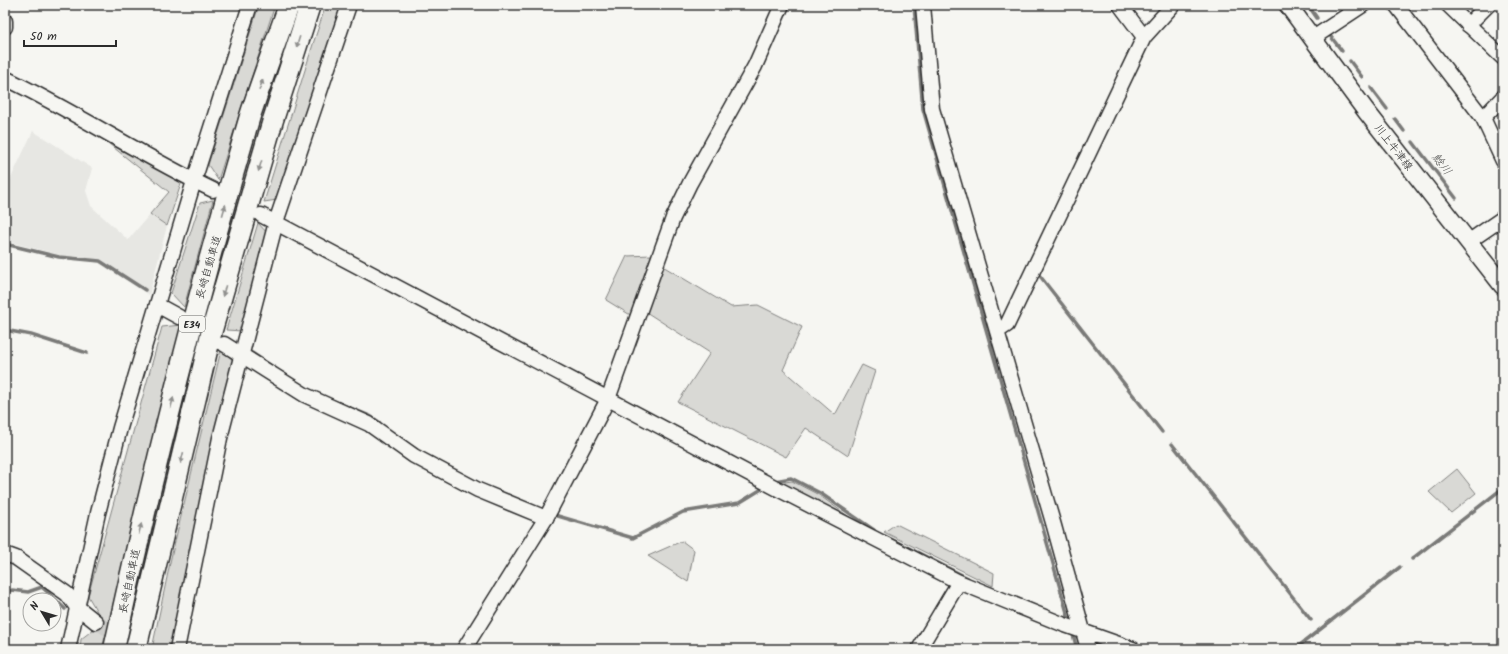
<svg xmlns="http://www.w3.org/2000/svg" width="1508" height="654" font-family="Kalam,'Klee One',sans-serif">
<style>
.built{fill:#e7e7e3}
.green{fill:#d9d9d5;stroke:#828280}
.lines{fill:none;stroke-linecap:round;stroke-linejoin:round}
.stream{stroke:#7a7a78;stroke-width:3.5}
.minor-tunnel{stroke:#cdcdca;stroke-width:14;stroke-dasharray:14 7;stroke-linecap:butt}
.minor-casing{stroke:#2b2b2b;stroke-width:17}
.major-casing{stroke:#2b2b2b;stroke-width:20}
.highway-casing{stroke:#2b2b2b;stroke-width:23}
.minor{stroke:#f6f6f2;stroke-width:14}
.major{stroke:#f6f6f2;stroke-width:17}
.highway{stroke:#f6f6f2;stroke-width:20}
.oneway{fill:#90908e}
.labels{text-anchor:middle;stroke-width:3;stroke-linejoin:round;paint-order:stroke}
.shield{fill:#f6f6f2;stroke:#686867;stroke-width:1}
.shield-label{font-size:10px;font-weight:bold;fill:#2b2b2b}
.street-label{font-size:11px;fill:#2b2b2b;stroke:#f6f6f2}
.water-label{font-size:12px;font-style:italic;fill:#525251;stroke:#f6f6f2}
</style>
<rect width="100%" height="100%" fill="#f6f6f2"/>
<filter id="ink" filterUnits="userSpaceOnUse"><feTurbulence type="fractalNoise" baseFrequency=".025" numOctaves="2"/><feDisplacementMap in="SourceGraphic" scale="8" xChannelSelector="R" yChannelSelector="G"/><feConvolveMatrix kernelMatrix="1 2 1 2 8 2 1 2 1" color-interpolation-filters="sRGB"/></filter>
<g filter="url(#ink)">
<path class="built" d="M33,131L92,168L86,191L91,206L128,240L150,214L167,226L149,295L99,263L60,255L5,241V191Z"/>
<g class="green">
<path d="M259,5H275L218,180L208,165Z"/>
<path d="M326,5H341L277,200L264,202L314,41Z"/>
<path d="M93,131L182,181L167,226L150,214L169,192Z"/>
<path d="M213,200L184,307L171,293L200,203Z"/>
<path d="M258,223L268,234L242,331L226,330Z"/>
<path d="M652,255L632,316L606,300L627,256Z"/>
<path d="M661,265L731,307L758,305L802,327L783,370L835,415L862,365L875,371L848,456L806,428L786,457L678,402L710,353L646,312Z"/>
<path d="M181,325L102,649H80L81,639L103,622L88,596L162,327Z"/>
<path d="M221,350L234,361L171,645L166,649H152L171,558Z"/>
<path d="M1457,469L1476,493L1451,513L1429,492Z"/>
<path d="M792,481L819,495L863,527L778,483Z"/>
<path d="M896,524L994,573L993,586L884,532Z"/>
<path d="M682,541L694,550L688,582L648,556Z"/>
</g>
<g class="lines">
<g class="stream">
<path d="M914,5L923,109L1070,623"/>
<path d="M1308,5L1317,18"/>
<path d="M1328,33L1342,51"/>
<path d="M1350,61L1362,77"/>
<path d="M1371,88L1387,109"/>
<path d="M1395,119L1404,131"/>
<path d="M1413,142L1456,198"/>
<path d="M5,244L59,257L100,261L145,290"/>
<path d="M1040,276L1162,432"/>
<path d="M5,330L31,335L87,353"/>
<path d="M252,353L276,369"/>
<path d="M334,401L370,416L379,422"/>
<path d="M1172,444L1311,620"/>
<path d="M775,481L791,478L820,493L874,530"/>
<path d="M551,514L633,538L683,512L739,503L765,487"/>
<path d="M885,536L968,578"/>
<path d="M1412,559L1503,488"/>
<path d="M5,593L12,590L28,592L42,587L65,609"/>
<path d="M1072,631L1077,649"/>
<path d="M1295,649L1400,567"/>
</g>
<path class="minor-tunnel" d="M96,622L124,639"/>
<g class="minor-casing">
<g id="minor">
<path d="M923,5L932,109L1054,526L1088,649"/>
<path d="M1120,5L1144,37"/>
<path d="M1396,5L1483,118L1503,161"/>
<path d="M1448,5L1503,58"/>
<path d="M5,21V27"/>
<path d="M1468,25L1488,5"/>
<path d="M1313,38L1363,5"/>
<path d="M5,78C76,112 142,156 213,190"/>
<path d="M1483,118L1503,97"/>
<path d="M261,215L780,490L959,582L1062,624L1133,649"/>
<path d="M1468,242L1503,218"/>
<path d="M157,305L179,317"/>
<path d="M998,331L1007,325L1144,37L1173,5"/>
<path d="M224,344L305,395L369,424L414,456L478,490L546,518"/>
<path d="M5,554L16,558L67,594L76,606L96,622"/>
<path d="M68,649L98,513L120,428L194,181L250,5"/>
<path d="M177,649L220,438L276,222L349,5"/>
<path d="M464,649L546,518L608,399L673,218L690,183L755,66L782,5"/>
<path d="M919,649L959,582"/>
</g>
</g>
<g class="major-casing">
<path id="major" d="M1288,5L1366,111L1503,286"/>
</g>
<g class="highway-casing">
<g id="highway">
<path d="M114,649C153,470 198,292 250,116C262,79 276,42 289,5"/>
<path d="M136,649L212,330L273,120L310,5"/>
</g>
</g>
<use href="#minor" class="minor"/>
<use href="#major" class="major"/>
<use href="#highway" class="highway"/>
</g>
<defs><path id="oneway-solid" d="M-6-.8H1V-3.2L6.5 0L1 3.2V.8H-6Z"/></defs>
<g class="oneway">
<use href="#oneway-solid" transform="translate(298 42) rotate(108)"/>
<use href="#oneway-solid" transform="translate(261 85) rotate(-71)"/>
<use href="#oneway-solid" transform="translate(260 166) rotate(107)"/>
<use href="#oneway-solid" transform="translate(224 210) rotate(-74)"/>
<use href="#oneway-solid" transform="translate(224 291) rotate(106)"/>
<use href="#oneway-solid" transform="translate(172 403) rotate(-76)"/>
<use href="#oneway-solid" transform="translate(182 458) rotate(104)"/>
<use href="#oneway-solid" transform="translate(140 529) rotate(-76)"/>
</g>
</g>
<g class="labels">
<rect class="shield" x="179" y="316" width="26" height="16" rx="3"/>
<g class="shield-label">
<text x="192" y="328">E34</text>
</g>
<g class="street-label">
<text transform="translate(1394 147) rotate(52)" y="4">川上牛津線</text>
<text transform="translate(208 267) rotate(-74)" y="4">長崎自動車道</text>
<text transform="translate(129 581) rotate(-78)" y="4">長崎自動車道</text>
</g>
<g class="water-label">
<text transform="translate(1442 164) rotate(52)" y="4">鯰川</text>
</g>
</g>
<rect width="1508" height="654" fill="none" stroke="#f6f6f2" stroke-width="20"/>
<rect x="10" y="10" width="1488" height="634" fill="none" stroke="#2b2b2b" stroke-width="1.5" filter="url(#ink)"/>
<g transform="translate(42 612) rotate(308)"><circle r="19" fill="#f6f6f2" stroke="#a5a5a2"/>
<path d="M0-3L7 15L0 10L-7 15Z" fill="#2b2b2b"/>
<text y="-6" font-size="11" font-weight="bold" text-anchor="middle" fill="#2b2b2b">N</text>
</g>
<path d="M24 40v6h92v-6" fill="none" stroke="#2b2b2b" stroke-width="2"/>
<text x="30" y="40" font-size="12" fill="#2b2b2b" stroke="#f6f6f2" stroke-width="3" paint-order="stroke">50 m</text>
</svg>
